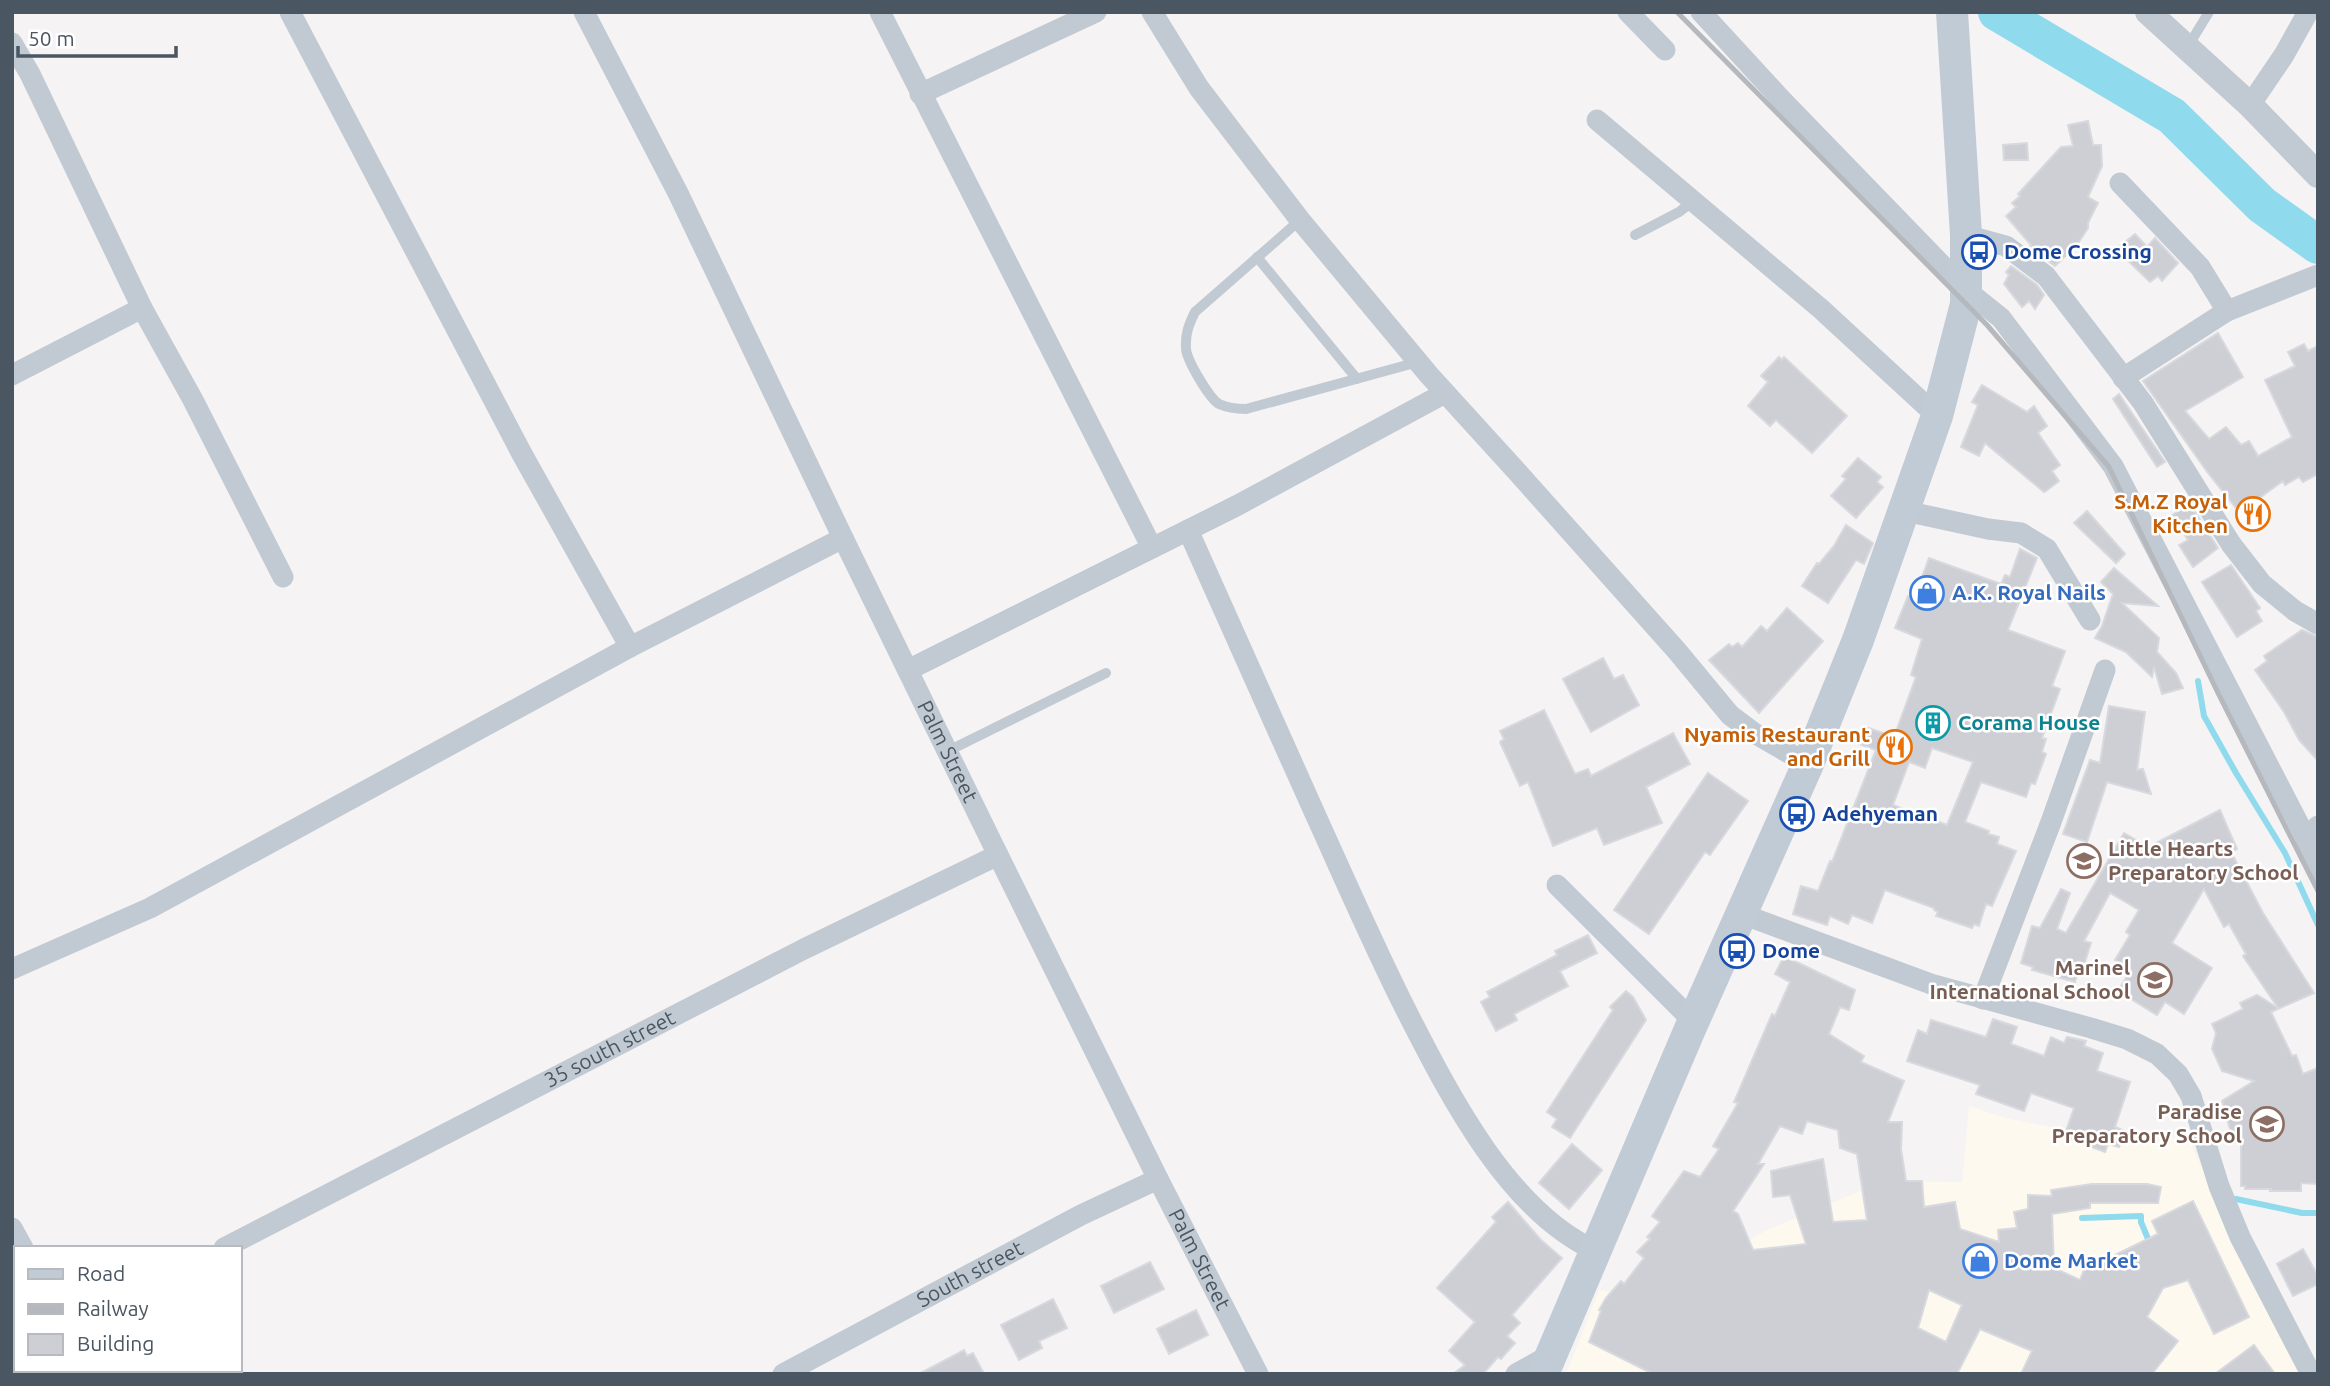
<svg xmlns="http://www.w3.org/2000/svg" width="2330" height="1386" font-family="Ubuntu,sans-serif">
<style>
.commercial{fill:#fdf9ef}
.lines{fill:none;stroke-linecap:round;stroke-linejoin:round}
.stream{stroke:#90daee;stroke-width:6}
.river{stroke:#90daee;stroke-width:38}
.building{fill:#cdcfd5;stroke:#d7d9de;stroke-width:2;fill-rule:evenodd}
.service{stroke:#c1cad2;stroke-width:10}
.minor{stroke:#c1cad2;stroke-width:21}
.tertiary{stroke:#c1cad2;stroke-width:26}
.secondary{stroke:#c1cbd6;stroke-width:32}
.rail{stroke:#b5b8bd;stroke-width:5}
.labels{text-anchor:middle;stroke-width:5;stroke-linejoin:round;paint-order:stroke}
.transit-label{font-size:21px;font-weight:bold;fill:#164399;stroke:#fff;text-anchor:start}
.food-label{font-size:21px;font-weight:bold;fill:#c56008;stroke:#fff;text-anchor:end}
.shop-label{font-size:21px;font-weight:bold;fill:#366cbe;stroke:#fff;text-anchor:start}
.culture-label{font-size:21px;font-weight:bold;fill:#0d838f;stroke:#fff;text-anchor:start}
.street-label{font-size:21px;fill:#4a5661;stroke:#fff}
.education-label{font-size:21px;font-weight:bold;fill:#785e54;stroke:#fff;text-anchor:end}
</style>
<rect width="100%" height="100%" fill="#f5f3f3"/>
<path class="commercial" d="M1969,1106L2006,1118L2139,1145L2186,1134L2301,1374H1566L1599,1290L1649,1298L1765,1231L1884,1181L1962,1182Z"/>
<g class="lines">
<g class="stream">
<path d="M2198,681L2204,716L2236,773L2285,853L2318,925"/>
<path d="M2236,1199L2302,1213H2318"/>
<path d="M2082,1218L2141,1216V1222L2151,1246"/>
</g>
<path class="river" d="M1997,12L2172,116L2262,205L2318,245"/>
</g>
<g class="building">
<path d="M2088,121L2093,145H2101L2102,166L2088,197L2098,203L2088,223V228L2077,245L2055,266L2029,247L2031,245L2006,216L2016,207L2012,203L2020,196L2018,194L2061,147L2073,146L2068,125Z"/>
<path d="M2027,143L2028,160H2004L2003,145Z"/>
<path d="M2135,234L2147,247L2155,238L2178,263L2162,281L2158,276L2150,282L2116,249Z"/>
<path d="M2011,266L2037,285L2044,295L2035,309L2029,301L2022,307L2004,284L2009,275L2006,272Z"/>
<path d="M2218,333L2243,377L2185,411L2209,439L2226,427L2241,445L2249,441L2258,456L2292,437L2265,380L2295,366L2288,352L2304,344L2308,351L2318,346V474L2303,482L2299,477L2285,485L2283,481L2254,502L2263,512L2248,523L2208,473L2143,381Z"/>
<path d="M1779,357L1782,360L1784,357L1847,416L1812,453L1776,420L1770,426L1748,406L1768,382L1761,376Z"/>
<path d="M1982,385L2027,412L2034,406L2047,426L2038,433L2060,465L2052,471L2059,481L2046,491L2044,492L1985,443L1979,456L1961,447L1978,405L1972,402Z"/>
<path d="M2119,394L2165,462L2157,467L2113,399Z"/>
<path d="M1858,458L1881,477L1877,482L1883,487L1856,518L1831,496L1846,479L1842,476Z"/>
<path d="M2190,504L2218,548L2193,567L2179,545L2188,540L2172,515Z"/>
<path d="M2087,511L2125,554L2116,563L2074,523Z"/>
<path d="M1846,525L1873,543L1864,564L1856,560L1828,603L1802,586L1817,563L1819,564L1834,546Z"/>
<path d="M2020,549L2037,558L2008,630L2065,651L2052,686L2060,689L2042,738L2046,739L2042,752L2046,754L2035,784L2031,783L2026,797L1981,782L1965,822L1989,831L1988,834L1999,837L1997,844L2016,851L1992,906L1986,904L1979,926L1974,924L1972,928L1936,916L1938,912L1934,910V908L1885,890L1872,923L1852,915L1848,924L1830,916L1827,925L1793,914L1801,886L1818,891L1830,861L1832,862L1876,750L1859,744L1866,727L1894,737L1916,677L1911,675L1922,639L1895,628L1908,596L1913,598L1919,579L1921,580L1929,558L2001,584L2005,575L2010,577ZM1932,748L1973,762L1947,825L1893,805L1909,762L1925,768Z"/>
<path d="M2231,565L2260,608L2256,611L2262,621L2237,637L2202,582Z"/>
<path d="M2114,568L2158,606L2122,603L2159,638L2157,652L2176,673L2183,688L2162,694L2154,667L2152,677L2126,652L2095,638L2102,626L2113,594L2101,582Z"/>
<path d="M1787,608L1823,641L1759,713L1709,660L1729,644L1732,647L1738,643L1742,647L1761,626L1767,631Z"/>
<path d="M2302,630L2318,637V761L2299,740L2284,712L2255,670L2267,661L2264,656Z"/>
<path d="M1603,658L1614,679L1623,675L1639,705L1591,732L1563,679Z"/>
<path d="M2109,706L2145,712L2137,770L2143,769L2151,794L2107,782L2087,842L2063,834L2090,760L2100,763Z"/>
<path d="M1544,710L1575,774L1588,769L1591,776L1673,733L1690,764L1646,787L1662,823L1604,845L1597,828L1553,846L1528,782L1520,786L1500,742L1504,739L1500,731Z"/>
<path d="M1708,773L1748,801L1710,855L1705,852L1649,934L1614,910Z"/>
<path d="M2220,810L2237,849L2231,852L2263,913L2314,993L2271,1012L2292,1056L2296,1055L2303,1074L2318,1068V1184L2301,1183V1191H2270L2271,1189H2245V1186H2241V1141L2234,1143L2222,1101L2254,1081L2222,1071L2212,1049L2216,1033L2212,1024L2243,1009L2240,1003L2257,995L2278,1008L2243,956L2246,954L2229,924L2224,927L2204,889L2172,943L2212,968L2184,1014L2165,1002L2157,1015L2118,991L2131,970L2115,960L2130,935L2126,932L2139,910L2110,893L2084,941L2091,943L2084,965L2080,964L2075,982L2032,970L2033,967L2021,963L2032,926L2040,928L2061,889L2070,893L2057,929L2066,933L2124,833L2153,850L2152,845Z"/>
<path d="M1588,935L1597,953L1560,971L1568,986L1514,1014L1517,1020L1496,1031L1481,1002L1490,997L1487,992L1557,955L1555,951Z"/>
<path d="M1784,956L1855,990L1849,1010L1840,1007L1829,1034L1864,1056L1861,1062L1904,1081L1888,1122H1902L1901,1149L1906,1181H1922L1924,1207L1955,1202L1960,1229L1999,1242L1998,1230L2017,1228L2014,1212L2028,1209V1195L2052,1196L2051,1190L2092,1184H2147L2161,1187L2158,1203H2090V1208L2052,1214L2054,1268L2080,1280L2089,1256L2124,1270L2115,1255L2158,1234L2152,1221L2193,1201L2249,1317L2214,1334L2188,1280L2163,1288L2147,1317L2178,1341L2152,1374H2021L2032,1351L1980,1329L1957,1374H1653L1589,1342L1601,1311L1599,1310L1606,1298L1621,1281L1624,1284L1644,1258L1637,1252L1650,1239L1647,1237L1660,1222L1652,1216L1684,1171L1700,1177L1719,1149L1713,1146L1738,1103L1734,1102L1772,1014L1775,1016L1790,982L1775,974ZM1807,1121L1838,1130L1840,1148L1857,1154L1867,1220L1833,1222L1823,1159L1771,1171L1773,1197L1790,1195L1806,1244L1753,1250L1738,1214L1733,1211L1764,1164H1758L1780,1126L1802,1134ZM1929,1290L1962,1305L1946,1342L1918,1328Z"/>
<path d="M1626,991L1633,997L1646,1020L1570,1138L1552,1127L1557,1119L1547,1112L1613,1010L1610,1007Z"/>
<path d="M1993,1019L2017,1027L2011,1044L2044,1056L2051,1037L2064,1043L2067,1037L2086,1041L2084,1046L2103,1053L2097,1071L2130,1082L2115,1127L2125,1131L2119,1147L2108,1144L2105,1152L2064,1137L2074,1108L2031,1093L2024,1111L1976,1094L1980,1085L1907,1061L1918,1030L1927,1034L1931,1020L1986,1037Z"/>
<path d="M1572,1144L1602,1170L1569,1209L1539,1183Z"/>
<path d="M1508,1202L1541,1240L1562,1258L1512,1315L1520,1323L1507,1336L1515,1343L1501,1359L1498,1357L1483,1374H1453L1465,1365L1449,1351L1475,1322L1437,1288L1496,1222L1492,1217Z"/>
<path d="M2303,1249L2318,1276V1284L2293,1296L2277,1264Z"/>
<path d="M1150,1262L1164,1289L1114,1313L1101,1286Z"/>
<path d="M1053,1299L1067,1328L1039,1341L1042,1348L1019,1360L1001,1325Z"/>
<path d="M1196,1310L1208,1335L1169,1354L1157,1329Z"/>
<path d="M2254,1345L2275,1374H2215Z"/>
<path d="M964,1350L967,1356L973,1353L984,1374H919Z"/>
</g>
<g class="lines">
<g class="service">
<path d="M2187,48L2209,12"/>
<path d="M1300,220L1195,312C1189,324 1185,334 1186,348C1186,359 1209,398 1219,404C1228,408 1237,409 1246,409L1418,362"/>
<path d="M1635,235L1679,212L1692,202"/>
<path d="M1257,257L1357,379"/>
<path d="M948,751L1106,673"/>
</g>
<g class="minor">
<path d="M290,12L522,454L630,647"/>
<path id="s1" d="M584,12L678,193L843,538L998,855L1158,1179L1258,1374"/>
<path d="M880,12L1152,548"/>
<path d="M1152,12L1199,88L1300,220L1429,375L1520,475L1677,651L1730,715L1754,733L1808,764"/>
<path d="M1628,12L1665,50"/>
<path d="M1701,12L1780,98L1966,290L2001,318L2113,466L2306,838"/>
<path d="M12,43L30,74L142,308L193,400L283,577"/>
<path d="M920,94L1096,12"/>
<path d="M2250,105L2284,55L2308,12"/>
<path d="M1597,120L1821,309L1937,416"/>
<path d="M2120,183L2200,267L2227,311"/>
<path d="M1966,235L2006,246L2046,276L2143,403L2231,544L2262,584L2295,611L2318,624"/>
<path d="M12,375L142,308"/>
<path d="M2123,378L2227,311L2318,275"/>
<path d="M1905,511L1988,529L2021,533L2047,549L2090,620"/>
<path d="M1188,530C1230,626 1273,721 1316,816C1346,882 1375,949 1408,1014C1450,1096 1508,1211 1596,1251"/>
<path d="M908,670L1238,505L1445,393"/>
<path d="M2318,826L2306,838L2309,855L2318,871"/>
<path d="M1557,885L1694,1022"/>
<path d="M1742,914L1931,984L2091,1028L2127,1039L2157,1054L2178,1074L2191,1096L2219,1186L2240,1237L2311,1374"/>
<path d="M12,969L150,908L630,647L843,538"/>
<path d="M1983,999L2051,822L2105,670"/>
<path d="M12,1228L23,1248"/>
<path id="s2" d="M224,1248L804,949L998,855"/>
<path d="M12,1356L16,1355"/>
<path id="s3" d="M783,1374L1081,1215L1158,1179"/>
<path d="M1516,1374L1552,1354"/>
</g>
<path class="tertiary" d="M2148,12L2250,105L2318,175"/>
<path class="secondary" d="M1543,1374L1690,1029L1808,764L1858,640L1937,416L1966,304V235L1952,12"/>
<path class="rail" d="M1677,12L1987,325L2109,467L2219,695L2318,891"/>
</g>
<defs>
<g id="bus-ring" transform="scale(1.75)"><circle r="9.5" fill="#fff" stroke="#1a4fb4" stroke-width="1.5"/><path d="M-5-6H5V4H4V6H2V4H-2V6H-4V4H-5ZM-3.5-4V0h7V-4ZM-3.5 1.2v1.5H-2V1.2ZM2 1.2v1.5H3.5V1.2Z" fill="#1a4fb4"/></g>
<g id="restaurant-ring" transform="scale(1.75)"><circle r="9.5" fill="#fff" stroke="#e8710a" stroke-width="1.5"/><path d="M-5-6h1v4h1v-4h1v4h1v-4h1v5L-1.5 .5V6h-2V.5L-5-1ZM5-6V6H3V1.5H1.5Q1.5-4 5-6Z" fill="#e8710a"/></g>
<g id="shop-ring" transform="scale(1.75)"><circle r="9.5" fill="#fff" stroke="#3f7fe0" stroke-width="1.5"/><path d="M-5-2.5h2.3a2.7 3.5 0 0 1 5.4 0H5L5.5 6h-11ZM-1.5-2.5h3a1.5 2.3 0 0 0-3 0Z" fill="#3f7fe0"/></g>
<g id="building-ring" transform="scale(1.75)"><circle r="9.5" fill="#fff" stroke="#0f9aa8" stroke-width="1.5"/><path d="M-4-6H4V6H1V3H-1V6H-4ZM-2.5-4.3h1.7v1.8h-1.7ZM.8-4.3h1.7v1.8H.8ZM-2.5-1h1.7V.8h-1.7ZM.8-1h1.7V.8H.8Z" fill="#0f9aa8"/></g>
<g id="school-ring" transform="scale(1.75)"><circle r="9.5" fill="#fff" stroke="#8d6e63" stroke-width="1.5"/><path d="M0-5L7-2L0 1L-7-2ZM-4 1L0 2.5L4 1V4Q0 6-4 4Z" fill="#8d6e63"/></g>
</defs>
<g fill-rule="evenodd">
<use href="#bus-ring" x="1979" y="252"/>
<use href="#restaurant-ring" x="2253" y="514"/>
<use href="#shop-ring" x="1927" y="593"/>
<use href="#building-ring" x="1933" y="723"/>
<use href="#restaurant-ring" x="1895" y="747"/>
<use href="#bus-ring" x="1797" y="814"/>
<use href="#school-ring" x="2084" y="861"/>
<use href="#bus-ring" x="1737" y="951"/>
<use href="#school-ring" x="2155" y="980"/>
<use href="#school-ring" x="2267" y="1124"/>
<use href="#shop-ring" x="1980" y="1261"/>
</g>
<g class="labels">
<g class="transit-label">
<text x="2004" y="259">Dome Crossing</text>
<text x="1822" y="821">Adehyeman</text>
<text x="1762" y="958">Dome</text>
</g>
<g class="food-label">
<text x="2228" y="509">S.M.Z Royal<tspan x="2228" dy="24">Kitchen</tspan></text>
<text x="1870" y="742">Nyamis Restaurant<tspan x="1870" dy="24">and Grill</tspan></text>
</g>
<g class="shop-label">
<text x="1952" y="600">A.K. Royal Nails</text>
<text x="2004" y="1268">Dome Market</text>
</g>
<g class="culture-label">
<text x="1958" y="730">Corama House</text>
</g>
<g class="street-label">
<text dy="7" stroke="none"><textPath href="#s1" startOffset="824">Palm Street</textPath></text>
<text dy="7" stroke="none"><textPath href="#s2" startOffset="434">35 south street</textPath></text>
<text dy="7" stroke="none"><textPath href="#s1" startOffset="1391">Palm Street</textPath></text>
<text dy="7" stroke="none"><textPath href="#s3" startOffset="212">South street</textPath></text>
</g>
<g class="education-label">
<text x="2108" y="856" text-anchor="start">Little Hearts<tspan x="2108" dy="24">Preparatory School</tspan></text>
<text x="2130" y="975">Marinel<tspan x="2130" dy="24">International School</tspan></text>
<text x="2242" y="1119">Paradise<tspan x="2242" dy="24">Preparatory School</tspan></text>
</g>
</g>
<rect width="2330" height="1386" fill="none" stroke="#4a5661" stroke-width="28"/>
<rect x="14" y="1246" width="228" height="126" fill="#ffffff" stroke="#b7bbc0" stroke-width="2"/>
<rect x="28" y="1269" width="35" height="10" fill="#c1cbd6" stroke="#b7bbc0" stroke-width="2"/>
<text x="77" y="1281" font-size="21" fill="#4a5661">Road</text>
<rect x="28" y="1304" width="35" height="10" fill="#b5b8bd" stroke="#b7bbc0" stroke-width="2"/>
<text x="77" y="1316" font-size="21" fill="#4a5661">Railway</text>
<rect x="28" y="1334" width="35" height="21" fill="#cdcfd5" stroke="#b7bbc0" stroke-width="2"/>
<text x="77" y="1351" font-size="21" fill="#4a5661">Building</text>
<path d="M18 46v10h158v-10" fill="none" stroke="#4a5661" stroke-width="3.5"/>
<text x="28" y="46" font-size="21" fill="#4a5661" stroke="#ffffff" stroke-width="5" paint-order="stroke">50 m</text>
</svg>
